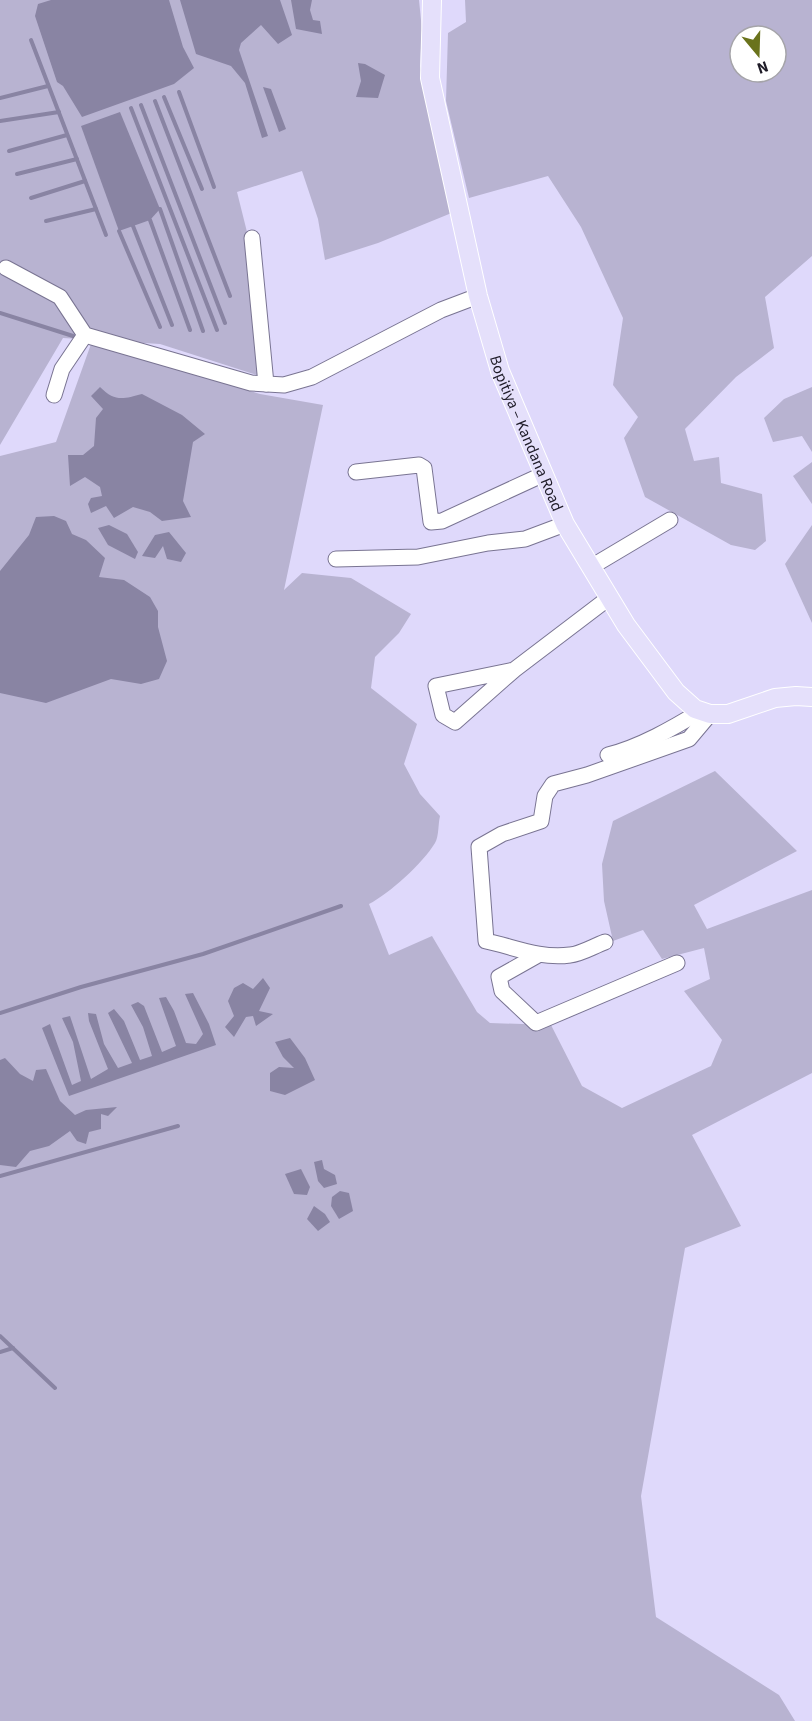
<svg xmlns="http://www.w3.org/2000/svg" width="812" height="1721" font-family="'Source Sans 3',sans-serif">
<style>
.green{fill:#b8b3d1;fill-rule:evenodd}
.water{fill:#8984a3}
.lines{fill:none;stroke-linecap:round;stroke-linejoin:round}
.stream{stroke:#8984a3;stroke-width:4}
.minor-casing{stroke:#797492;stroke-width:17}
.major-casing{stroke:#fff;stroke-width:20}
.minor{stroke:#fff;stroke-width:15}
.major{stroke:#e5e0fb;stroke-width:18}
.labels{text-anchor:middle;stroke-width:6;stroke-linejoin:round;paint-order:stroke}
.street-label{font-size:16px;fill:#1e1b27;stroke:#fff}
</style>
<rect width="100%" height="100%" fill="#dfd9fb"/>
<g class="green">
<path d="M0,0H419L422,30L420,66L454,212L378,243L325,260L318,219L302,171L237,192L247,232L260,376L160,344L63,338L0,445Z"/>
<path d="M465,0H812V256L765,297L774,348L736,377L685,429L694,461L719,457L721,483L762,494L766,541L755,550L731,545L645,497L624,438L638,417L613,385L623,318L581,227L548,176L469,198L446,101L448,33L466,22ZM740,36H776V72H740Z"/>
<path d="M91,344L260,394L323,405L284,590L302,573L351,578L411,614L399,633L375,657L371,688L417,724L404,764L420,794L440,816C438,824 439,836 435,843C423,863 389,894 369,904L389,955L432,936L477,1012L490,1023L551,1025L582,1086L622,1108L711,1066L722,1040L684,991L710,979L704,948L662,959L643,930L613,941L604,901L602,864L613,821L715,771L797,851L694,905L707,929L812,890V1073L692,1135L741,1226L685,1248L641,1496L656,1617L779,1695L795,1721H0V456L56,442Z"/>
<path d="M812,387V452L802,436L773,442L764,418L784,399Z"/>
<path d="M812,462V504L793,476Z"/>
<path d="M812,525V623L785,564Z"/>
</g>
<g class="water">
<path d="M51,0H169L183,47L194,68L174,84L82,117L63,86L57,82L35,16L38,4Z"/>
<path d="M180,0H280L292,35L278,44L261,25L241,43L239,50L268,136L262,138L245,83L231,66L196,54Z"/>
<path d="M291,0H312L310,10L313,20L320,21L322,34L296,29Z"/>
<path d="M358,63L365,64L385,75L378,98L356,97L361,81Z"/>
<path d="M263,87L271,89L286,129L279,132Z"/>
<path d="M120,112L160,209L150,220L119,231L81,126Z"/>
<path d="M100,387C115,402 123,399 142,394L182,415L205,434L193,442L183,501L191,517L162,521L150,512L133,507L114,518L106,506L91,513L88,504L91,498L102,496L100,487L85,477L70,486L68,455H83L94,446L96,418L103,409L91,396Z"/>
<path d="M54,516L66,521L72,534L86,540L105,558L99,577L124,580L150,597L158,611V627L167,661L159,679L141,684L111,679L46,703L0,693V571L29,535L36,517Z"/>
<path d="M109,525L127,534L138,552L135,559L108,545L98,528Z"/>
<path d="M169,532L186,553L181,562L167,559L163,546L155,558L142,556L155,535Z"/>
<path d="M263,978L270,988L259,1011L273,1014L256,1026L253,1016L246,1017L234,1037L225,1027L234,1016L228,1001L234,988L243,983L253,989Z"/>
<path d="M193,993L209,1024L216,1045L69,1096L42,1028L50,1024L72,1085L81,1081L73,1042L62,1018L70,1016L91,1079L108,1069L89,1021L88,1013L96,1014L104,1044L118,1068L132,1063L108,1013L114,1009L124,1021L140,1060L152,1056L143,1027L131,1005L138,1002L144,1006L162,1052L176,1046L159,998L166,997L174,1011L186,1043L196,1044L203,1034L185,994Z"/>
<path d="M290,1038L305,1058L315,1080L285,1095L270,1091V1073L279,1067L294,1068L283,1057L275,1042Z"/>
<path d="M5,1058L20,1074L33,1081L36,1070L46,1069L60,1101L75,1115L86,1110L117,1107L108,1116L101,1114V1129L89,1132L86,1144L77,1141L70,1131L49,1146L30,1151L16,1167L0,1165V1060Z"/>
<path d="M322,1160L324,1169L335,1175L337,1184L324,1188L318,1181L314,1162Z"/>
<path d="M301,1169L310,1187L307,1195L294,1194L285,1174Z"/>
<path d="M340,1191L349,1193L353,1211L339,1219L331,1206L332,1197Z"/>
<path d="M314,1206L325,1214L330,1222L318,1231L307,1219Z"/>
</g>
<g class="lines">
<g class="stream">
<path d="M31,40L106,235"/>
<path d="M179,92L214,187"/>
<path d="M164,97L202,189"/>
<path d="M0,98L48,86"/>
<path d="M155,101L230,296"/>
<path d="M141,105L225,323"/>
<path d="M131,108L217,330"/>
<path d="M0,121L59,112"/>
<path d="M9,151L67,135"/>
<path d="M17,174L77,159"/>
<path d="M31,198L85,181"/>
<path d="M160,209L203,331"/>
<path d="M150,220L190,330"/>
<path d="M46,221L96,209"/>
<path d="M133,226L172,325"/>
<path d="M119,231L160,327"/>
<path d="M0,313L73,336"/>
<path d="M0,1013L81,987L203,954L341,906"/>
<path d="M0,1176L178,1126"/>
<path d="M0,1336L55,1388"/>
<path d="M0,1352L13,1348"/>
</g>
<g class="minor-casing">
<g id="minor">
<path d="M252,238L266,384"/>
<path d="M6,268L60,297L85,335L251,383L284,385L312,377L441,310L478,296"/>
<path d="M54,395L62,369L85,335"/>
<path d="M356,472L419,465L424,468L431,522L442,521L544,474"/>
<path d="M336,559L418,557L488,543L525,539L565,524"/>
<path d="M591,567L670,520"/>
<path d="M514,670L455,722L443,715L436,686L514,670L610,597"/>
<path d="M608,755C640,747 673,728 701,711"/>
<path d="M605,942C594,946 581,954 570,955C540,959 514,947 486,941L479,847L502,834L541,821L545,796L553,784L587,775L689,739L710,714"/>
<path d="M538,955L499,977L502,991L536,1023L677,963"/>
</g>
</g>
<g class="major-casing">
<g id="major">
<path id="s1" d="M432,0L430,78L478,296L500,371L565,524L626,625L676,692L695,709L710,714H728L775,698L796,696L812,697"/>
</g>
</g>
<use href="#minor" class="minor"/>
<use href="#major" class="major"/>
</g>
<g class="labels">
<g class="street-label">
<text dy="6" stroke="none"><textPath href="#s1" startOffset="447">Bopitiya – Kandana Road</textPath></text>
</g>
</g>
<g transform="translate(758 54) rotate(161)"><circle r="28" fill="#ffffff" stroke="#a5a4a9" stroke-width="1.5"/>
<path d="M0-4.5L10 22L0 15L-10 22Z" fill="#6a731c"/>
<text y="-9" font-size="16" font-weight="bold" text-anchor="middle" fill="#1e1b27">N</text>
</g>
</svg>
